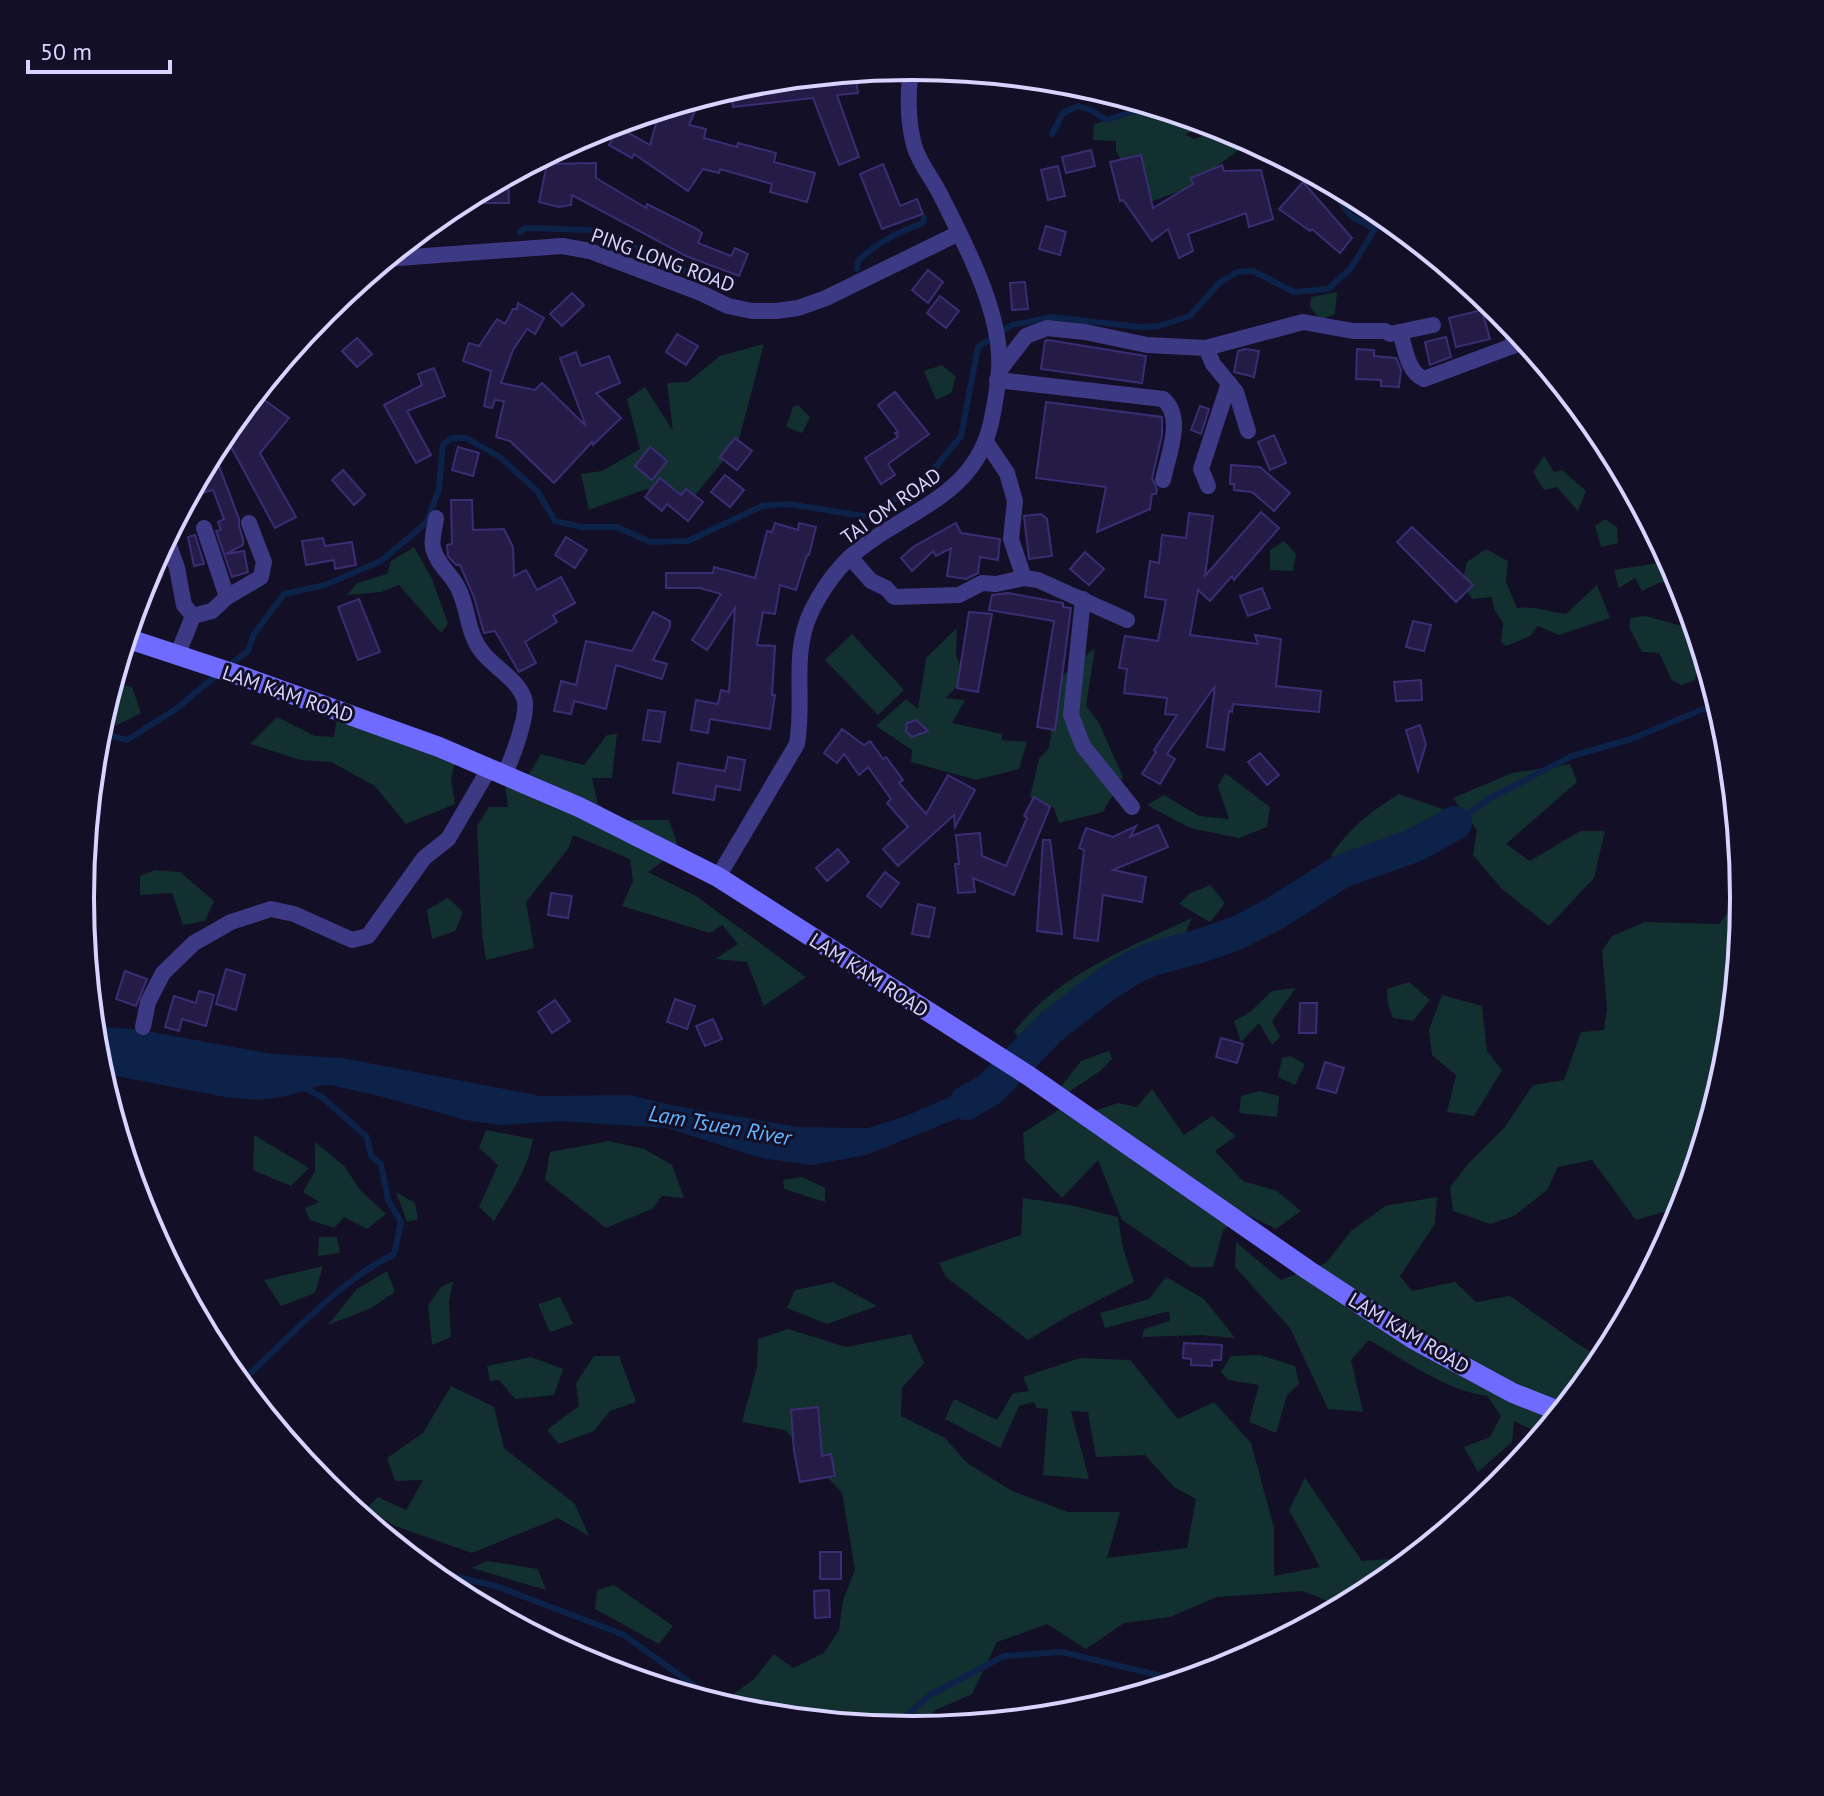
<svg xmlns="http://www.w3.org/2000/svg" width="1824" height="1796" font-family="'PT Sans',sans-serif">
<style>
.green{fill:#12302f}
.water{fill:#0c2248}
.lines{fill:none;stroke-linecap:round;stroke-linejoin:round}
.stream{stroke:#0c2248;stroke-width:6}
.river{stroke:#0c2248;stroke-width:34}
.building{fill:#241b47;stroke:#3b2d73;stroke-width:2}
.minor{stroke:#3d3a85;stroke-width:16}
.secondary{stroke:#6f6bff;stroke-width:20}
.labels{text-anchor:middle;stroke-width:6;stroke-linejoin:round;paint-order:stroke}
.street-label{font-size:20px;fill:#d9d4ff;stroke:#130f26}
.water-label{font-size:22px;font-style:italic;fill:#62b6ff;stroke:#130f26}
.rim{fill:none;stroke:#d9d4ff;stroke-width:4}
</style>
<rect width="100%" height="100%" fill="#130f26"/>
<g class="green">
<path d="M1158,107L1203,121L1205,128L1185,134L1194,139L1224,128L1234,131L1244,146L1186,189L1144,204L1116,151V141L1093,140L1094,124Z"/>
<path d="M1337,292L1335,314L1320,320L1310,307L1311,297Z"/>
<path d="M764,344L738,443L690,501L646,489L589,510L581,474L602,471L640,449L627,399L645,387L673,431L667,383L688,382L720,356Z"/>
<path d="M942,365L956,377L951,393L936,400L924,371Z"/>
<path d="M798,405L810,417L802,433L786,427L793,407Z"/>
<path d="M1544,456L1554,472L1562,470L1586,491L1578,511L1557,487L1544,490L1533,472Z"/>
<path d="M1605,519L1617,527L1618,543L1601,547L1595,526Z"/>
<path d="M1284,541L1296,554L1293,571L1270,570V550Z"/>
<path d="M414,547L432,579L448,624L441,633L399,585L381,592L347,595L357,583L387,574L391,561Z"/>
<path d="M1486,549L1508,561L1506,582L1517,608C1534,606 1548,612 1566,614L1597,585L1610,618L1559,635L1538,626L1530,636L1506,646L1501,642L1503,623L1494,609L1492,597L1472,599L1462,584L1467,562Z"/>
<path d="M1671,561L1684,589L1661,582L1642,591L1635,578L1619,588L1614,570Z"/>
<path d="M1646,616L1685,627L1692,617L1703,654L1701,655L1695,680L1681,685L1672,680L1659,653L1642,652L1630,629V618Z"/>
<path d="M957,628L956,656L966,677L946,698L965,700L952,723L1002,734V740L1027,742L1019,769L976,780L911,762L912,750L876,726L906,699L918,709L926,658Z"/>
<path d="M852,634L904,690L878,715L825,660Z"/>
<path d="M1095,648L1086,706L1099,723L1123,777L1103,812L1059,823L1054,808L1030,797L1039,759L1049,748L1059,679Z"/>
<path d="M112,683L132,687L141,713L117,725L101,721Z"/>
<path d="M339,703L354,705L367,727L397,721L455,761L451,779L455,804L406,824L375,786L331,762L301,760L250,744L277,717L315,736L334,737Z"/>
<path d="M617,734L612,778H592L598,804L621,820H669L677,843L666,859L648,872L696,896L806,977L764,1006L747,962L715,959L738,944L722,925L710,933L622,906L633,881L630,859L573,835L568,849L526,902L534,948L486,960L482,934L477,826L489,807H508L505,784L529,774L541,754L584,765L607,735Z"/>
<path d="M1570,764L1577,782L1506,844L1530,861L1580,831H1605L1594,878L1549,926L1502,889L1473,855L1477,830L1453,798L1512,773Z"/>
<path d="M1225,773L1270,807L1267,827L1239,838L1190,828L1147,805L1164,795L1199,816L1229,819L1218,786Z"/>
<path d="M1399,794L1448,811L1415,827L1373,855L1338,865L1331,855C1350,828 1371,811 1399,794Z"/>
<path d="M155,870L180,872L214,901L205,921L183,925L172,893L140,895V876Z"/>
<path d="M1210,885L1225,903L1210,922L1179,904L1189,894Z"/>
<path d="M1743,892L1728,1059L1720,1060L1710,1072L1715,1086L1670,1210L1636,1220L1592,1160L1558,1167L1547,1190L1514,1216L1490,1224L1453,1211L1450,1187L1468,1164L1505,1127L1533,1085L1564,1080L1581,1032L1604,1030L1607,1009L1602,951L1612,936L1645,922L1719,924Z"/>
<path d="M448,898L463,912L455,931L432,939L427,910Z"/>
<path d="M1192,918L1184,936L1146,947L1022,1040L1014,1032C1055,976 1132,946 1192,918Z"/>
<path d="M1409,982L1430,1000L1413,1021L1393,1018L1388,1004L1387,989Z"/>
<path d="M1296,988L1272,1021L1280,1037L1272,1045L1259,1023L1241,1042L1234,1021L1250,1012L1272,991Z"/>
<path d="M1442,995L1482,1006L1487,1051L1502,1070L1474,1116L1447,1112L1456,1075L1432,1055L1429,1030Z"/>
<path d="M1109,1051L1112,1059L1100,1071L1067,1093L1060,1088L1081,1061Z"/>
<path d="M1290,1056L1305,1064L1295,1085L1278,1077L1282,1058Z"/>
<path d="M1152,1089L1184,1135L1212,1116L1236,1136L1215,1151L1243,1181L1277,1191L1301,1211L1276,1229L1242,1212L1223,1231L1213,1267H1191L1122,1220L1098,1160L1062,1198L1025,1160L1023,1133L1063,1107L1097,1110L1118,1103L1137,1107Z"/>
<path d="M1259,1091L1279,1096L1277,1117L1239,1113L1241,1096Z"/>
<path d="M486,1130L533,1139C528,1169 510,1195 494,1221L479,1207L498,1165L479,1148Z"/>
<path d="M254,1135L309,1168L291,1186L253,1170Z"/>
<path d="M609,1141L644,1149L672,1165L684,1198L662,1196L652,1209L606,1228L545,1180L550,1152Z"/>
<path d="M315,1142L345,1167L360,1190L386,1214L367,1229L344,1217L334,1228L310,1220L305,1208L319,1202L303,1192L315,1171Z"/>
<path d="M802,1177L825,1188V1202L784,1189L783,1180Z"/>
<path d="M396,1192L415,1203L418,1219L407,1222Z"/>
<path d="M1437,1197L1435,1224L1400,1276L1412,1291L1455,1282L1476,1302L1510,1296L1575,1342L1604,1360L1543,1435L1514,1421L1512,1442L1478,1472L1464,1447L1490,1437L1501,1416L1487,1396C1445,1390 1405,1360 1369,1340L1351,1360L1363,1412L1328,1409L1290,1328L1235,1267L1236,1242L1281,1280L1326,1263L1351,1231L1385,1206Z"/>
<path d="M1023,1198L1070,1205L1118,1217L1123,1248L1134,1282L1068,1316L1028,1340L946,1277L939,1263L1021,1235Z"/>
<path d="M319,1237H337L340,1253L318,1256Z"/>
<path d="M323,1266L315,1293L281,1306L264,1280Z"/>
<path d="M387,1271L395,1292L371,1308L328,1325L357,1289Z"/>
<path d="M1166,1277L1204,1299L1235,1338L1201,1335L1142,1337L1144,1329L1170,1321L1169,1311L1105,1328L1100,1313L1149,1299Z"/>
<path d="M453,1281L449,1302L451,1337L432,1345L428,1305L441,1287Z"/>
<path d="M833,1282L877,1306L827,1324L787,1308L795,1290Z"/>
<path d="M560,1297L573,1324L550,1332L538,1304Z"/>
<path d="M788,1329L846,1347L911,1334L924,1363L902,1388L901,1416L945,1438L967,1463L1012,1491L1068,1512H1120L1107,1558L1187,1548L1196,1499L1174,1487L1145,1455L1096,1457L1088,1412L1071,1411L1089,1479L1043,1475L1048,1409L1037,1408L1034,1402L1019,1406L1000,1448L945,1419L954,1399L997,1420L1013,1393L1029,1391L1023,1377L1080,1358L1130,1360L1178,1419L1214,1402L1251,1443L1274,1528V1576L1320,1567L1289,1510L1305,1478L1362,1561L1414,1557L1374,1590L1342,1607L1303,1591L1217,1597L1170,1617L1124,1623L1086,1649L1047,1624L997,1642L972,1694L936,1710L910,1730L739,1711L735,1693L754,1679L774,1654L793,1668L824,1653L839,1630L843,1600L855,1570L842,1493L785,1430L742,1422L757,1367L758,1339Z"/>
<path d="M1260,1355L1295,1366L1299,1384L1287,1395L1276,1433L1249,1422L1259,1385L1228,1380L1221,1372L1231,1356Z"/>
<path d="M594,1356H619L636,1402L610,1411L594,1431L559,1444L547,1430L579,1406L576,1383Z"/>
<path d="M531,1357L563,1369L554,1395L515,1399L499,1380L490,1381L487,1366Z"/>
<path d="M451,1386L494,1407L504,1448L575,1504L589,1536L558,1518L472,1553L395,1526L367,1508L378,1497L406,1510L423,1480L395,1481L387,1458L423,1433Z"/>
<path d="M487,1561L538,1569L546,1590L472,1568Z"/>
<path d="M614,1585L673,1626L659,1644L595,1609L597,1590Z"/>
</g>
<path class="water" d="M93,1026L141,1030L273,1054L342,1058L541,1096L629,1095L671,1105L798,1127L868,1128L906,1116L988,1080L1001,1077L1007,1087L999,1098L971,1113L866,1155L812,1165L761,1158L667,1128L560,1121L501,1125L465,1120L383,1097L330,1085L318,1086L287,1096L260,1100L225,1097L100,1073Z"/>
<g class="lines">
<g class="stream">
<path d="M1052,134L1063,113L1078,106L1091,110L1106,120L1152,106"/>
<path d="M1323,179L1351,216L1375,229"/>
<path d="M520,232L526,228L590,230L640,249L674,269L717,275L725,280"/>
<path d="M857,269L858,261C878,242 898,232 923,223L924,218"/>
<path d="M227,667L248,651L254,634L284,594L325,585L381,561L426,523L439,489L443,444L452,438H466L500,457L538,492L555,521L582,527H617L650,542L688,541L762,506L788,504L870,517L929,475L961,436L978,347L1012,325L1052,317L1140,327L1159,326L1190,316L1219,283L1237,272L1253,271L1294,292L1328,289L1351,268L1375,229L1388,218"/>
<path d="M97,732L127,740L176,709L218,674"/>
<path d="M1455,823L1490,798L1572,756L1631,739L1718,703"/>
<path d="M239,1383C290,1339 333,1285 394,1254L401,1222L388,1200L381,1164L371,1156L367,1137L322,1097L300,1085"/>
<path d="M424,1569L499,1587L624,1635L703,1692L752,1714"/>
<path d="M892,1728L930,1695L1004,1656L1062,1652L1182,1681"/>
</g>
<path class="river" d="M966,1103L990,1089L1051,1027L1105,985L1132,968L1152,959L1203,945L1237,933L1272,915L1342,871L1413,846L1455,823"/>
</g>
<g class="building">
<path d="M855,72L858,93L837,95L859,157L839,165L813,98L733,107L730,88L739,85Z"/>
<path d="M701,97L689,125L706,129L704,138L737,147L738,143L776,153L774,162L815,173L807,202L770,192L772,184L720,169L719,173L703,169L688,191L634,154L632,158L609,145L618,127L650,145L660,109Z"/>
<path d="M1091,150L1095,166L1066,173L1062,157Z"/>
<path d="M1141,155L1153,208L1193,184L1191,178L1222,165L1224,171L1261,170L1273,219L1249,227L1246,213L1188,234L1193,251L1179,258L1168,229L1152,241L1123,200L1120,201L1110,162Z"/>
<path d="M596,163V178L646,208L647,204L697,229L702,233L698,243L731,256L735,248L748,254L739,276L686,256L572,195L571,205L559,207L539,202L547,164Z"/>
<path d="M883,164L900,206L917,199L923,214L882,229L860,174Z"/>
<path d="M1058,166L1065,196L1048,200L1041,170Z"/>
<path d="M508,175L509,203H455L488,186Z"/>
<path d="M1303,182L1352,238L1340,253L1312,229L1310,231L1279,209Z"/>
<path d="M1046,226L1066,232L1060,255L1039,249Z"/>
<path d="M928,270L943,282L928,303L912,290Z"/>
<path d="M1025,282L1028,309L1012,310L1010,283Z"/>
<path d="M572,293L584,305L562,326L550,314Z"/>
<path d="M940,296L959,311L946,328L927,313Z"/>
<path d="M518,303L544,318L535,334L527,329L513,350L501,383L535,390L542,383L586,426L560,358L576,352L581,366L609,356L620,383L596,393L621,418L593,445L592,442L554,483L510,441L496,437L504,401L495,400L492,408L484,406L491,371L463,361L469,343L479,346L497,319L505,324L513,309H517Z"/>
<path d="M1482,310L1490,339L1456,347L1449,318Z"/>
<path d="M677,334L698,346L686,365L666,352Z"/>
<path d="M1446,337L1451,357L1430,365L1425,342Z"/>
<path d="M357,338L372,354L357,367L342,351Z"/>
<path d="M1048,340L1146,356L1142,383L1041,369L1045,341Z"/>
<path d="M1245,349L1259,351L1254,377L1234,372L1238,351Z"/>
<path d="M1357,349L1374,350V356L1396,358L1401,370L1399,387L1381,386V380L1356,379Z"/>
<path d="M434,368L445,396L407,411L431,455L416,463L384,405L422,385L418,374Z"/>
<path d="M895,392L929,434L888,464L895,475L881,484L865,458L898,437L895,433L898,432L878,405Z"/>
<path d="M255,393L289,418L260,453L296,517L275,528L223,432L245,419L239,413Z"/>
<path d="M1046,402L1162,417V435L1152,478L1157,489L1156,494H1152L1150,509L1097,532L1106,487L1036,478Z"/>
<path d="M1200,406L1209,409L1201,434L1191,430Z"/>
<path d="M1274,435L1286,463L1270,470L1258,442Z"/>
<path d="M735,438L752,451L737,470L720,457Z"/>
<path d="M458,447L479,453L473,476L452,470Z"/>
<path d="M650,447L667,461L652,480L635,466Z"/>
<path d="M213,450L239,519V526L243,539V545L226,554L244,551L248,572L232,577L216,531L221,530L218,522L224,519L213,490L187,497Z"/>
<path d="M1231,465L1260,467L1290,493L1274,511L1252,492L1234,490V484H1230Z"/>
<path d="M343,470L365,495L354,505L332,480Z"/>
<path d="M725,475L744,490L730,507L711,492Z"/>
<path d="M660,478L681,495L686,489L703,502L688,521L667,504L662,511L645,497Z"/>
<path d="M451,500H472L473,530L504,529L513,547L514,576L526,570L537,590L561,577L575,603L553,615L557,622L525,642L536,663L519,672L495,631L484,633L474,597L460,565H456L448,556L447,545L452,544Z"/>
<path d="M1261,512L1279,528L1234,580L1232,576L1210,601L1198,590L1190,635L1258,644L1255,635L1281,639L1276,686L1321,691L1319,712L1233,704L1232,712L1229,711L1224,750L1207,747L1215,686L1167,754L1175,759L1160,784L1142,774L1156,752L1154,750L1177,715L1165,714L1167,698L1124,693L1127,669L1119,668L1125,636L1158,641L1166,600L1145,597L1150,561L1159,563L1162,535L1186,538L1189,513L1213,516L1205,576Z"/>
<path d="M1041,514L1047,519L1052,556L1029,559L1024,516Z"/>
<path d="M775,523L798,530L799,523L816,527L809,555H807L796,590L780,585L775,614L763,612L757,645L775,646L772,695H775L770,729L710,719L708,733L691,730L696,700L718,704L721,690L729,692L735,608L707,650L692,640L721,594L700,588H666V573H713L714,567L755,578L767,531L772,532Z"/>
<path d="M956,523L961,533L1000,539L998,560L980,557L978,573L966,579L947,576L951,548L936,556L933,551L912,571L901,558L913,547Z"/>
<path d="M1412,527L1473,585L1456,602L1397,542Z"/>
<path d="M195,535L204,564L194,566L188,537Z"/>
<path d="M566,537L587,550L575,568L555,555Z"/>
<path d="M323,538L325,546L352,542L356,565L335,569L334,560L306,565L302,541Z"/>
<path d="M1085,552L1104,569L1089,585L1070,569Z"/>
<path d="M149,568L163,575L156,588L143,581Z"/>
<path d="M1262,588L1270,608L1248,616L1240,596Z"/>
<path d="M1008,593L1063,603V607L1071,608L1055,730L1037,727L1054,621L989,610L992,595Z"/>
<path d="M359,599L380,652L358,660L338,607Z"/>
<path d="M653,612L670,621V627L653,660L667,664L662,679L616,665L606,709L574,701L571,714L554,711L561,681L576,685L586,641L632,651Z"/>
<path d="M969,612L992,614L978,692L957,688Z"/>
<path d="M1413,621L1431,625L1424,651L1406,647Z"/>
<path d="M1421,680L1422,700L1396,701L1394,682Z"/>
<path d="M648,710L665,712L660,742L643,740Z"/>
<path d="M916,720L928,731L912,737L906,731L907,723Z"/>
<path d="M1420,725L1426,744L1418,771L1406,730Z"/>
<path d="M842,729L864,745L870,741L883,759L886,757L903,780L899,783L926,814L948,775L975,790L955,827L954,815L898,866L883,849L908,827L887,803L891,799L868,767L859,775L844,754L837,763L824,753Z"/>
<path d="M1260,753L1279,775L1267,785L1248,762Z"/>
<path d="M728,757L745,760L740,790L716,786L714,800L673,793L678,763L725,771Z"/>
<path d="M1034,797L1050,807L1014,895L973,878L975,892L958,893L955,864H959L956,835L980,833L982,856L1006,866L1027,818L1024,816Z"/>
<path d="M1158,825L1168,847L1113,870L1146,877L1142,902L1103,895L1098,941L1074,938L1084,850L1079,848L1086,828L1113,837L1136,826L1130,837Z"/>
<path d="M1043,840H1050L1062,934L1037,931Z"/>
<path d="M838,849L849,862L827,881L816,868Z"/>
<path d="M885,872L899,883L881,907L867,896Z"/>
<path d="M551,893L572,896L568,918L548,915Z"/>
<path d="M918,904L935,908L929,937L912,934Z"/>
<path d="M226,969L245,975L236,1010L216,1004Z"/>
<path d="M125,971L147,979L136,1006L116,999Z"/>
<path d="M199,991L214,995L206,1026L182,1019L179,1031L165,1027L174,996L196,1003Z"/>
<path d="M675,999L695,1006L687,1029L667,1022Z"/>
<path d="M555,1000L570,1021L552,1033L538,1012Z"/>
<path d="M1300,1003H1317L1316,1033H1299Z"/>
<path d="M713,1019L722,1039L705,1046L696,1026Z"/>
<path d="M1221,1038L1243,1044L1237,1063L1216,1057Z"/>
<path d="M1325,1062L1344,1068L1336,1093L1317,1088Z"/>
<path d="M1184,1343L1222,1345L1221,1360H1212V1366L1191,1365V1359L1183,1358Z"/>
<path d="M818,1407L822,1456L831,1454L835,1476L800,1482L794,1451L791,1410Z"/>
<rect x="820" y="1552" width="21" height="27"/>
<path d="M829,1590L830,1617L815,1618L814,1591Z"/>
</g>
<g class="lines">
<g class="minor">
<path d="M385,259L562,246L590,251L701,293L728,306L752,311H776L798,308L826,298L959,233"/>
<path d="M1510,321L1514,345"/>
<path d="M1400,332C1405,347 1407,372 1424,379L1526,341"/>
<path d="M1206,348L1213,364L1236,392L1248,431"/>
<path d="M999,371L1026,336L1047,328L1085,332L1147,345L1206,348L1303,322L1353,331H1385L1390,334L1433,325"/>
<path d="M997,380L1163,399C1185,417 1168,455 1163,480"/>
<path d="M986,442L1007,473L1015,501L1011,539L1024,578"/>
<path d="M1208,486L1201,469L1229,383"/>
<path d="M436,518C435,528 431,538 433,548C437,565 453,575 459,590C469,611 467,634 483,653C495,668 517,679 524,698C530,713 511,761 504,775"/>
<path d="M204,528L227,597"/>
<path d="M166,537L177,568L184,605L193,616"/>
<path d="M850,557L871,581L886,588L894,597L959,595L982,583L996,584L1024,578L1038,580L1127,620"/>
<path d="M1083,599L1071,715L1083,746L1132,807"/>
<path d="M193,616L212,611L227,597L261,577L264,562L249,523"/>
<path d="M177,656L193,616"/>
<path d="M718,877L797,744C806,691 787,648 819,597C827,583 838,569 849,558C902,510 977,499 992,418C995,403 998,385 999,370C1003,315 966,246 942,198C934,180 919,164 914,145C907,118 908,93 911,66"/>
<path d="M143,1027L148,1002L163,973L194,943L231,922L271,909L294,914L352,940L368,936L424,858L448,839L489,769"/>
</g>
<path class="secondary" d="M126,638L244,677L439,747L579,807L718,877L1029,1076L1308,1270L1413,1339L1513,1393L1561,1412"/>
</g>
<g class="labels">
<g class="street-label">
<text transform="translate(663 260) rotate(20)" y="7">PING LONG ROAD</text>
<text transform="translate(891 506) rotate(-35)" y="7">TAI OM ROAD</text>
<text transform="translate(288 694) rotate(19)" y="7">LAM KAM ROAD</text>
<text transform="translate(869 975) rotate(33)" y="7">LAM KAM ROAD</text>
<text transform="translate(1409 1333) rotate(31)" y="7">LAM KAM ROAD</text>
</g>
<g class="water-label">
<text transform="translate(720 1125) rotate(10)" y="8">Lam Tsuen River</text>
</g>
</g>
<path d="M0 0H1824V1796H0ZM94 898a818 818 0 1 1 1636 0a818 818 0 1 1-1636 0Z" fill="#130f26" fill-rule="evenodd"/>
<path class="rim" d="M94 898a818 818 0 1 1 1636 0a818 818 0 1 1-1636 0Z"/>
<path d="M28 60v12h142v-12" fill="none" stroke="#d9d4ff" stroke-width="4"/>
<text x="40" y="60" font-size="24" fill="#d9d4ff" stroke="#130f26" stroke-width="6" paint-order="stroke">50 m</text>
</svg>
